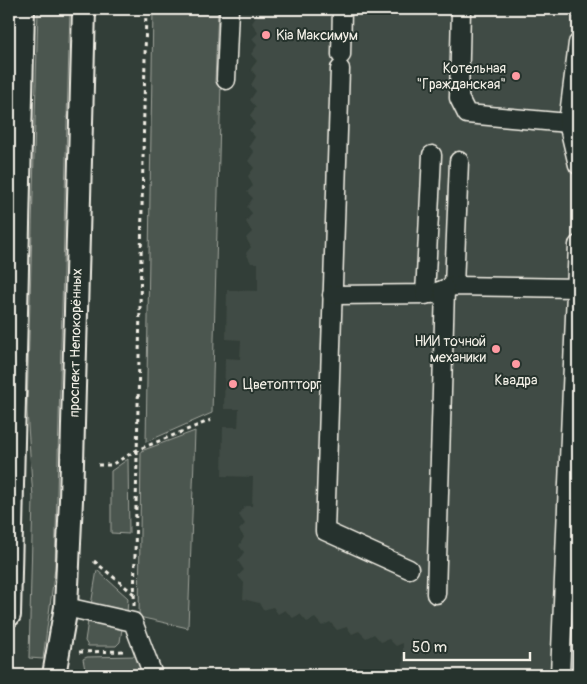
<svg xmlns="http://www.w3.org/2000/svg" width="587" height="684" font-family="Pangolin,sans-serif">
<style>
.built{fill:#404b44}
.green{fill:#4c564f;stroke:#a0a49c}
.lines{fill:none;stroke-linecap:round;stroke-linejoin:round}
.minor-casing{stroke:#f4f1e8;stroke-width:21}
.major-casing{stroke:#f4f1e8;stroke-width:26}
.path{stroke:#f4f1e8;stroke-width:3;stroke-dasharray:4 4;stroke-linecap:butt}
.minor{stroke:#26332d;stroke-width:18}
.major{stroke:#26332d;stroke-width:22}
.poi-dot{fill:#ff9aa2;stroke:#26332d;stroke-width:2}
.labels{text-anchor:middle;stroke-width:4;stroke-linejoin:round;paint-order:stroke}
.poi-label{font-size:14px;fill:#f4f1e8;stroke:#26332d;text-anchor:start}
.street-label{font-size:14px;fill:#f4f1e8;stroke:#26332d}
</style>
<rect width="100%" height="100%" fill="#323e38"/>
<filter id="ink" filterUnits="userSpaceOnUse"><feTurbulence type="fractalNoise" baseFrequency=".02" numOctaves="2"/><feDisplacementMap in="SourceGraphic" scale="10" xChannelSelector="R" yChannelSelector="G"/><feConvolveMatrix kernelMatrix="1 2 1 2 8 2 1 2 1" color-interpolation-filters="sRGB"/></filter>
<g filter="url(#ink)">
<path class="built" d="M253,9H578V675H403V643L396,646L389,639L381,642L374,634L366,638L359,631L352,634L347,627L337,630L330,622L322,626L315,618L307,622L300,614L293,618L285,610L278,614L273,607L263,610L259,603L243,599L244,583L238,576L244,570L238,561L244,552L239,546L244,537L239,530L245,524L239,515L245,506H252L253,477L222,476L223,427H238L239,409H224L225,358L240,359L241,340L226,339L227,290L258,291V263H251L246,253L251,247L246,238L252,232L246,222L252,213L247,207L253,198L247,192L253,186L248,176L254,168L248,161L254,152L249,146L255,137L249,130L255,124L250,115L256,107L250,100L256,91L251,85L256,76L251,69L257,61L251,54L257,45L252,39L258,33L252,23L258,14Z"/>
<g class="green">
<path d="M38,9H70L55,568L43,659L29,658L33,498L27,411Z"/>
<path d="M153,9H218L215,82L221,83L212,413L146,442Z"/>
<path d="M195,431L188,628L139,617L141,451Z"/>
<path d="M128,459L129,534L111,533V471Z"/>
<path d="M97,570L128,598L127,614L91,605Z"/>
<path d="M88,621L122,629L120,642L116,646H88L85,641Z"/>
<path d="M138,656L144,675H86L83,659L87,657Z"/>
</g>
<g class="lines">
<g class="minor-casing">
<g id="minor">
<path d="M461,9L459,98L467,114L568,123"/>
<path d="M578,43L568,123L578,165"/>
<path d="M341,55L342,9"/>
<path d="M340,69L325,531L409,569"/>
<path d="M226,80L229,9"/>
<path d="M454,286L459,161"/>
<path d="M332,295L431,294L454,286L577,288"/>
<path d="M425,295L432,155"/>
<path d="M436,594L445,289"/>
<path d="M66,607L133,622L153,675"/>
<path d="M560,675L578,245"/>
</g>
</g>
<g class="major-casing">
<g id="major">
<path d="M9,615L23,9"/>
<path d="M54,675L66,607L71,500L84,9"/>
</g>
</g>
<g class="path">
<path d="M98,465H111L137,450L211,420"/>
<path d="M94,561L134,594"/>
<path d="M134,606L146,9"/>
<path d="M79,652L127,651"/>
</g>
<use href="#minor" class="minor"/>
<use href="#major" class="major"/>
</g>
</g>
<g class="poi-dot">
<circle cx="266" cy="35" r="5"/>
<circle cx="516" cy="76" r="5"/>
<circle cx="496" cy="349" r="5"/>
<circle cx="516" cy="364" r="5"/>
<circle cx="233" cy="384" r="5"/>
</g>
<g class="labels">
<g class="poi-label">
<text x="276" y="40">Kia Максимум</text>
<text x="506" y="73" text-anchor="end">Котельная<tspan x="506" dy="16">"Гражданская"</tspan></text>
<text x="486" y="346" text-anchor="end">НИИ точной<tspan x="486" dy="16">механики</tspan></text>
<text x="516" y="385" text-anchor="middle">Квадра</text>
<text x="243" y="389">Цветоптторг</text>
</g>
<g class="street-label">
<text transform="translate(75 343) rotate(-89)" y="5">проспект Непокорённых</text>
</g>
</g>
<rect width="587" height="684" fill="none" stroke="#26332d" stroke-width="30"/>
<rect x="15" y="15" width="557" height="654" fill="none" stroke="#f4f1e8" stroke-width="2" filter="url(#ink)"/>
<path d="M404 652v8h126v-8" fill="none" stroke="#f4f1e8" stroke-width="2.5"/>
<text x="412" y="652" font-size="15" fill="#f4f1e8" stroke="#26332d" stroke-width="4" paint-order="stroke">50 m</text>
</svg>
